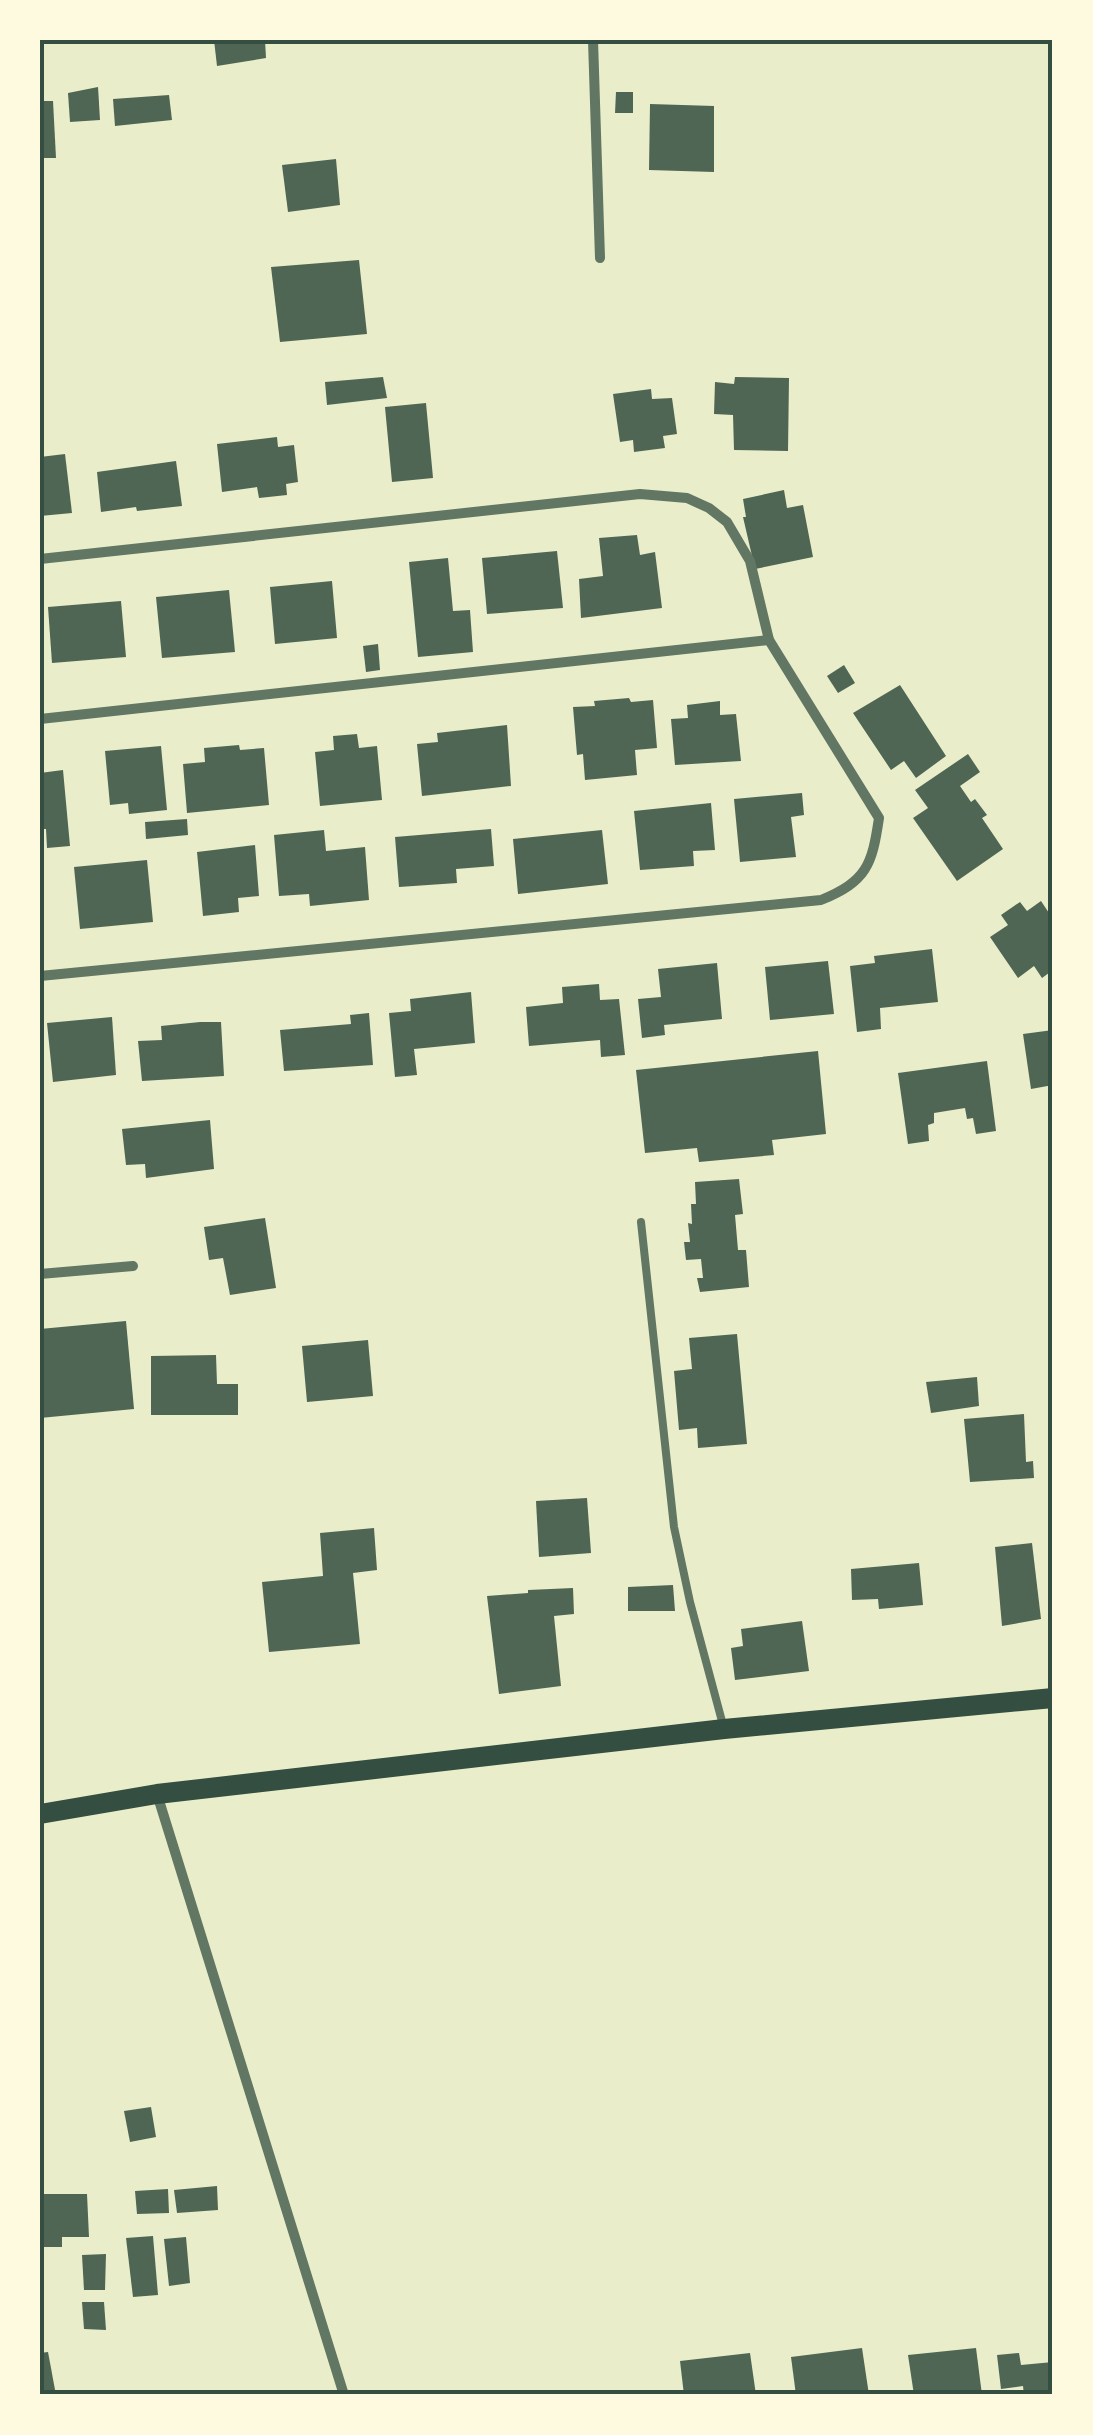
<svg xmlns="http://www.w3.org/2000/svg" width="1093" height="2435" font-family="'Open Sans',sans-serif">
<style>
.building{fill:#4f6655}
.lines{fill:none;stroke-linecap:round;stroke-linejoin:round}
.service{stroke:#617663;stroke-width:8}
.minor{stroke:#617663;stroke-width:10}
.secondary{stroke:#344e41;stroke-width:20}
.neatline{fill:none;stroke:#344e41;stroke-width:4}
</style>
<rect width="100%" height="100%" fill="#e9edc9"/>
<g class="building">
<path d="M214,40H265L266,58L217,66Z"/>
<path d="M98,87L100,120L70,122L68,93Z"/>
<path d="M616,92H633V113H615Z"/>
<path d="M169,95L172,120L115,126L113,99Z"/>
<path d="M40,101H53L56,158H40Z"/>
<path d="M650,104L714,106V172L649,170Z"/>
<path d="M336,159L340,205L288,212L282,165Z"/>
<path d="M359,260L367,334L280,342L271,267Z"/>
<path d="M383,377L387,398L327,405L325,382Z"/>
<path d="M735,377L789,378L788,451L734,450L733,415L714,414L715,382L734,384Z"/>
<path d="M651,389L652,399L672,398L677,434L663,436L665,448L634,452L633,440L620,442L613,394Z"/>
<path d="M426,403L433,478L392,482L385,407Z"/>
<path d="M277,437L278,447L294,445L298,482L286,484L287,495L259,498L257,487L222,492L217,444Z"/>
<path d="M65,454L72,513L40,516V457Z"/>
<path d="M176,461L182,506L137,511L136,507L101,512L97,472Z"/>
<path d="M784,490L787,508L803,505L813,557L755,569L743,517H746L743,499Z"/>
<path d="M637,535L640,555L655,552L662,608L581,618L579,579L603,576L599,538Z"/>
<path d="M557,551L563,608L487,614L482,558Z"/>
<path d="M448,558L453,611L470,610L473,652L418,657L409,562Z"/>
<path d="M332,581L337,638L275,644L270,587Z"/>
<path d="M229,590L235,652L162,658L156,597Z"/>
<path d="M121,601L126,657L52,663L48,607Z"/>
<path d="M378,644L380,670L366,672L363,646Z"/>
<path d="M844,665L855,683L838,693L827,676Z"/>
<path d="M900,685L946,756L916,778L904,761L891,770L853,713Z"/>
<path d="M629,698L631,702L653,700L657,748L635,750L637,775L585,780L583,754L577,755L573,707L595,706L594,701Z"/>
<path d="M720,701V715L736,714L741,761L675,765L671,719L688,718L687,705Z"/>
<path d="M507,725L511,786L422,796L417,744L438,742L437,733Z"/>
<path d="M357,734L359,748L377,746L382,800L320,806L315,752L334,750L333,736Z"/>
<path d="M239,745L240,750L264,748L269,805L187,813L183,764L205,762L204,748Z"/>
<path d="M161,746L167,810L129,814L128,803L110,805L105,751Z"/>
<path d="M968,754L980,772L960,786L971,802L975,799L987,815L982,818L1003,849L957,881L913,818L928,808L915,790Z"/>
<path d="M63,770L70,846L47,848L46,829H40V773Z"/>
<path d="M802,793L804,815L791,817L796,857L740,862L734,799Z"/>
<path d="M711,803L715,850L693,851L694,866L640,870L634,811Z"/>
<path d="M187,819L188,835L146,839L145,822Z"/>
<path d="M491,829L494,866L456,869L457,883L399,887L395,837Z"/>
<path d="M324,830L326,851L365,847L369,900L310,906L309,894L279,896L274,835Z"/>
<path d="M602,830L608,884L518,894L513,839Z"/>
<path d="M255,845L259,896L238,898L239,912L203,916L197,852Z"/>
<path d="M147,860L153,922L80,929L74,867Z"/>
<path d="M1041,901L1051,916L1053,915V970L1042,978L1034,966L1018,978L990,937L1008,925L1001,915L1020,902L1027,911Z"/>
<path d="M932,949L938,1002L880,1008L881,1029L857,1032L850,966L875,963L874,956Z"/>
<path d="M828,961L834,1014L770,1020L765,967Z"/>
<path d="M717,963L722,1019L664,1025L665,1035L642,1038L638,999L661,997L658,969Z"/>
<path d="M599,984L600,1000L619,999L625,1055L601,1057L600,1040L529,1046L526,1007L563,1003L562,987Z"/>
<path d="M471,992L475,1043L414,1049L417,1075L395,1077L389,1013L411,1011L410,999Z"/>
<path d="M369,1013L373,1065L284,1071L280,1030L351,1024L350,1015Z"/>
<path d="M112,1017L116,1075L53,1082L47,1023Z"/>
<path d="M200,1022H221L224,1076L142,1081L138,1041L162,1040L161,1026Z"/>
<path d="M1053,1030V1085L1031,1089L1023,1034Z"/>
<path d="M818,1051L826,1134L772,1140L774,1155L699,1162L697,1148L645,1153L636,1070Z"/>
<path d="M987,1061L996,1131L976,1134L973,1118L967,1119L965,1108L934,1113V1123L928,1125L929,1141L908,1144L898,1073Z"/>
<path d="M210,1120L214,1169L146,1178L145,1164L126,1165L122,1129Z"/>
<path d="M739,1179L743,1214L735,1215L738,1250H746L749,1287L700,1292L697,1278H703L701,1259L686,1260L684,1242H690L688,1223L692,1224L691,1204H696L695,1182Z"/>
<path d="M265,1218L276,1288L230,1295L223,1258L209,1260L204,1227Z"/>
<path d="M126,1321L134,1409L40,1418V1329Z"/>
<path d="M737,1334L747,1444L698,1448L697,1428L679,1430L674,1371L692,1369L689,1338Z"/>
<path d="M368,1340L373,1396L307,1402L302,1346Z"/>
<path d="M216,1355L217,1384H238V1415H151V1356Z"/>
<path d="M977,1377L979,1406L931,1413L926,1382Z"/>
<path d="M1024,1414L1026,1462L1033,1461L1034,1478L970,1482L964,1419Z"/>
<path d="M587,1498L591,1553L539,1557L536,1501Z"/>
<path d="M374,1528L377,1570L353,1573L360,1644L269,1652L262,1582L323,1576L320,1533Z"/>
<path d="M1032,1543L1041,1619L1002,1626L995,1547Z"/>
<path d="M919,1563L923,1605L879,1609L878,1599L852,1600L851,1569Z"/>
<path d="M673,1585L675,1611H628V1587Z"/>
<path d="M573,1588L574,1614L554,1616L561,1686L499,1694L487,1596L528,1593V1590Z"/>
<path d="M802,1621L809,1671L735,1680L731,1648L743,1646L741,1629Z"/>
<path d="M151,2107L156,2137L130,2142L124,2111Z"/>
<path d="M217,2186L218,2210L177,2213L174,2190Z"/>
<path d="M168,2189L169,2213L137,2214L135,2191Z"/>
<path d="M40,2194H87L89,2237H62V2247H40Z"/>
<path d="M153,2236L158,2295L133,2297L126,2238Z"/>
<path d="M186,2237L190,2283L169,2286L164,2239Z"/>
<path d="M106,2254L105,2290H84L82,2255Z"/>
<path d="M82,2302H104L106,2330L84,2329Z"/>
<path d="M862,2348L869,2395H796L791,2357Z"/>
<path d="M976,2348L982,2395H914L908,2355Z"/>
<path d="M48,2352L56,2395H40V2353Z"/>
<path d="M750,2353L756,2395H684L680,2361Z"/>
<path d="M1019,2353L1021,2365L1053,2362V2395H1024L1023,2386L1001,2389L997,2355Z"/>
</g>
<g class="lines">
<path class="service" d="M641,1222L674,1527L690,1602L723,1725"/>
<g class="minor">
<path d="M593,40L600,258"/>
<path d="M40,559L640,494L687,498L709,508L727,522L750,561L769,640L879,818C872,865 867,881 821,900L40,976"/>
<path d="M40,719L769,640"/>
<path d="M40,1274L133,1266"/>
<path d="M157,1794L344,2395"/>
</g>
<path class="secondary" d="M40,1814L157,1794L724,1729L1053,1698"/>
</g>
<rect width="1093" height="2435" fill="none" stroke="#fefae0" stroke-width="85"/>
<rect x="42" y="42" width="1008" height="2350" class="neatline"/>
</svg>
